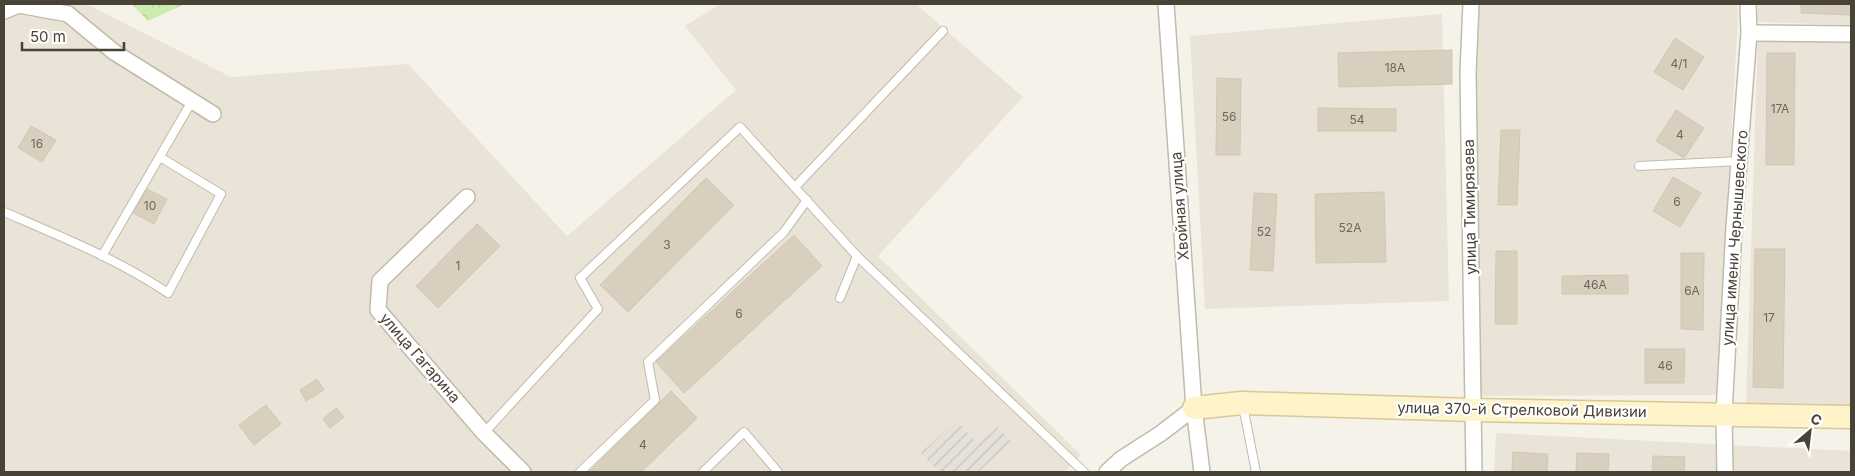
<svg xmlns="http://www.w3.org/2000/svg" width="1855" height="476" font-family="Inter,sans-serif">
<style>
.residential{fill:#e9e4d7}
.industrial{fill:url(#industrial-furrows)}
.forest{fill:url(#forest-crowns)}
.building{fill:#d8cfbe;stroke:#d3c7b0}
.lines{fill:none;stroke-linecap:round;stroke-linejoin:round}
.lane-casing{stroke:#c1bbab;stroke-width:10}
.street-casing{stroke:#c1bbab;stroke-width:18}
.secondary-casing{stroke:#d7c997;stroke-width:25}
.lane{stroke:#fff;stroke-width:8}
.street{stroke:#fff;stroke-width:15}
.secondary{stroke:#fff4c9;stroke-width:22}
.labels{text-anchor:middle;stroke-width:4.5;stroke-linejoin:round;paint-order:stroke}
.number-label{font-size:12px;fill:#6d6659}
.street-label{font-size:15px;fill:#494337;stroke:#fff}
</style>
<defs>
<pattern id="industrial-furrows" width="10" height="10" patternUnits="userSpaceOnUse" patternTransform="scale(1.25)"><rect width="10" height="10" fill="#e5e1da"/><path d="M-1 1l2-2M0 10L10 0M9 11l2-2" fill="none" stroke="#c6c2bc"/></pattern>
<pattern id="forest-crowns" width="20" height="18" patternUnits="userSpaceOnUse" patternTransform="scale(1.25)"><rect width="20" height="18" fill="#ceebb0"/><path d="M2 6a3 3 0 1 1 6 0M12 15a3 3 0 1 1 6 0" fill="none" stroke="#b2cb98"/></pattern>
</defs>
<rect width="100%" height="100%" fill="#f5f2e9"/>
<g class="residential">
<path d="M4,4H86L231,77L408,64L567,236L736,90L685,26L720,4H916L1023,97L878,256L1081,455L1065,472H4Z"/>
<path d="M1478,4H1737L1738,19L1716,395L1481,396L1475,127Z"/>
<path d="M1758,4H1851V25L1758,22Z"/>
<path d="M1442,14L1449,301L1205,309L1190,36Z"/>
<path d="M1758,34L1851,38V408L1746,406Z"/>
<path d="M1496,433L1851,451V472H1494Z"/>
</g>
<path class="industrial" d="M956,421L978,444L998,427L1011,442L978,472H939L921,453Z"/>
<path class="forest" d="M132,4H185L148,21Z"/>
<g class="building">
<path d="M1801,4H1851V15L1801,13Z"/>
<path d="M1675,38L1704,57L1683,90L1654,72Z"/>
<path d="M1452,50V84L1339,87L1338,53Z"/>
<path d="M1767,53H1795L1794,165H1766Z"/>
<path d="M1217,78L1241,79L1240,155H1216Z"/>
<path d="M1318,108L1396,109V131H1318Z"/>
<path d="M1676,110L1704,128L1684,158L1656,141Z"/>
<path d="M31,126L56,140L42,162L18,148Z"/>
<path d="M1501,130H1520L1517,205H1498Z"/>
<path d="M1673,177L1701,193L1680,227L1653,211Z"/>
<path d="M706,178L734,205L628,312L600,285Z"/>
<path d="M147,189L167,199L154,224L133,213Z"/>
<path d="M1384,192L1386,262L1316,263L1315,194Z"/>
<path d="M1254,193L1277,194L1273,271L1250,270Z"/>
<path d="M477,224L500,246L438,308L416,286Z"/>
<path d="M794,235L822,266L684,393L656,362Z"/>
<path d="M1755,249H1785L1783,388L1753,387Z"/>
<path d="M1496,251H1517V324H1495Z"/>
<path d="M1681,253H1704L1703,330L1681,329Z"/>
<path d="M1628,275V294H1562V276Z"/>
<path d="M1645,349H1685L1684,383H1645Z"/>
<path d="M317,379L324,390L306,401L300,390Z"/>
<path d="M671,391L697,418L641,472H589Z"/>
<path d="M266,405L281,424L254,445L239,425Z"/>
<path d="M336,408L344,417L330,428L323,419Z"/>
<path d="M1513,452L1548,454L1547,472H1512Z"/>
<path d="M1577,453L1609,454L1608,472H1576Z"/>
<path d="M1653,456L1685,457L1684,472H1652Z"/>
</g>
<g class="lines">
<g class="lane-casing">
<g id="lane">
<path d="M1639,166L1740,161"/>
<path d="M795,187L943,31"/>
<path d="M4,212C60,236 117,259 168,293L221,194L160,157"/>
<path d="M102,256L192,101"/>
<path d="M857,256L1084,472"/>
<path d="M1243,406L1256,472"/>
<path d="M484,433L598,309L580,278L740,127L857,256L840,298"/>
<path d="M580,472L655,400L648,362L784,232L807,200"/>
<path d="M703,472L744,432L778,472"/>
</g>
</g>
<g class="street-casing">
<g id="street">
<path d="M1166,4L1194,408L1202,472"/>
<path d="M1471,4L1468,73L1474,472"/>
<path d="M4,11L19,5L68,14L114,52L213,114"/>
<path d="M1749,33L1851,34"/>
<path d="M467,197L380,281L378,310L484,433L523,472"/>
<path d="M1107,472L1121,459L1160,434L1194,408"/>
<path d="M1725,472L1724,414L1734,227L1749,33L1748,4"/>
</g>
</g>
<g class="secondary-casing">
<path id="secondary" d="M1194,408L1242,403L1474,410L1851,417"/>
</g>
<use href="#lane" class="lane"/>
<use href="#street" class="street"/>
<use href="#secondary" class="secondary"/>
</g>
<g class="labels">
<g class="number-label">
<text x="1679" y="68">4/1</text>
<text x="1395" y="72">18А</text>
<text x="1780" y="113">17А</text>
<text x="1229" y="121">56</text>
<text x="1357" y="124">54</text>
<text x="1680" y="139">4</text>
<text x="37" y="148">16</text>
<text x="1677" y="206">6</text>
<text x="150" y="210">10</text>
<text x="1350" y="232">52А</text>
<text x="1264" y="236">52</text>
<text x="667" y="249">3</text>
<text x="458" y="270">1</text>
<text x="1595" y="289">46А</text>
<text x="1692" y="295">6А</text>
<text x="739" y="318">6</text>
<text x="1769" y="322">17</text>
<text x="1665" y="370">46</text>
<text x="643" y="449">4</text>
</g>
<g class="street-label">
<text transform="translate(1180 206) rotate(-94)" y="5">Хвойная улица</text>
<text transform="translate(1470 207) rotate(-91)" y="5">улица Тимирязева</text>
<text transform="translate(1735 238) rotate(-86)" y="5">улица имени Чернышевского</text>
<text transform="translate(420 358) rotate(49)" y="5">улица Гагарина</text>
<text transform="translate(1522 410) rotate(1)" y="5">улица 370-й Стрелковой Дивизии</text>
</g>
</g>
<rect width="1855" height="476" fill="none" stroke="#494337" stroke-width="10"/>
<g transform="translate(1810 431) rotate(28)" stroke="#ffffff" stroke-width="4" paint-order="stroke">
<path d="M0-4L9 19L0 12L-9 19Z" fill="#494337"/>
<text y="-8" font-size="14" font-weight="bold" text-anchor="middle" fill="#494337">С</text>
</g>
<path d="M22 42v8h102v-8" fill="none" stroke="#494337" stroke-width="2.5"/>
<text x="30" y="42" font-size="15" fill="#494337" stroke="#ffffff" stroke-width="4" paint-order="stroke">50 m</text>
</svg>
